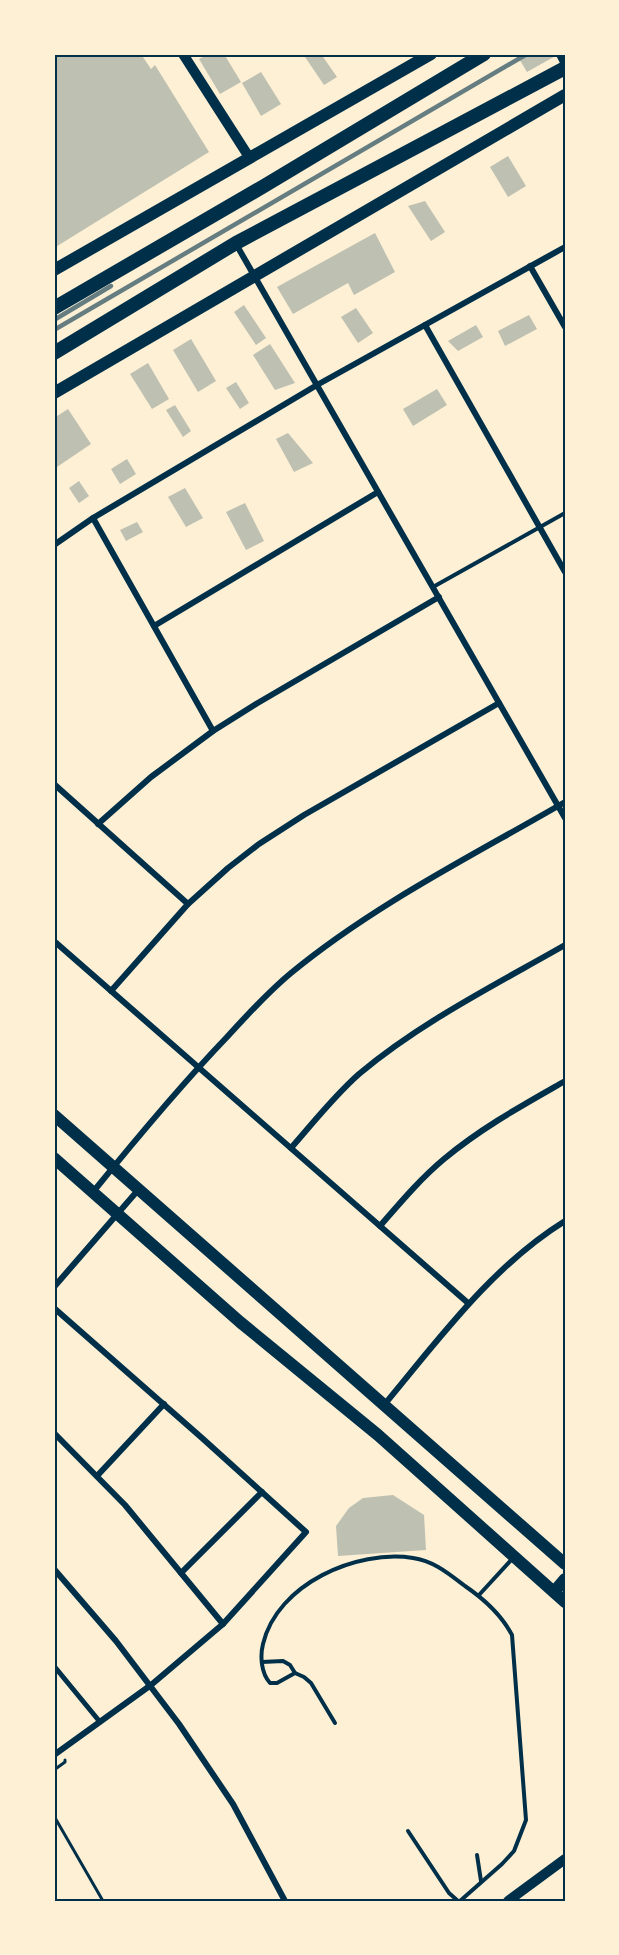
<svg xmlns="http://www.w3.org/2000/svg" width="619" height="1955" font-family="'Exo 2',sans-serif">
<rect width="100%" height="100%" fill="#fdf0d5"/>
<!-- building -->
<g fill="#bec0b2">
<polygon points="54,54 141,54 151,69 155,65 209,152 54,248"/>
<polygon points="209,54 224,54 241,82 220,94 199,59"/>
<polygon points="303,54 321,54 337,77 324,85"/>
<polygon points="523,54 559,54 527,72 518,57"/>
<polygon points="261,72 281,104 261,116 242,83"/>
<polygon points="508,156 526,186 508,197 490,167"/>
<polygon points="425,201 445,232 431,241 408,206"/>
<polygon points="375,233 395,272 354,295 348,283 293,314 277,287"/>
<polygon points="244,305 266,338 256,345 234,312"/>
<polygon points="356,308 373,333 358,343 341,317"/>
<polygon points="529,315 537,329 505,346 498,331"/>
<polygon points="476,325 483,337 458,351 448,341"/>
<polygon points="191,339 216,381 198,392 173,350"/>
<polygon points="270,344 295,383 275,390 253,355"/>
<polygon points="148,363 169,399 152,409 130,374"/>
<polygon points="236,382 249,403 240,409 226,388"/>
<polygon points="437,389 447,405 413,426 403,409"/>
<polygon points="175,405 191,431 183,437 166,410"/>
<polygon points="68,409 91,444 54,469 54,418"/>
<polygon points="288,433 313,463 294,472 276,439"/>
<polygon points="127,459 136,474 120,484 111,469"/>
<polygon points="79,481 89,496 79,503 69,488"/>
<polygon points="185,488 203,518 186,527 168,497"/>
<polygon points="245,503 264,541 246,550 226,512"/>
<polygon points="137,522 143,532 126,541 120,530"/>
<polygon points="393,1495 424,1515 426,1550 338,1556 336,1526 349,1508 363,1498"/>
</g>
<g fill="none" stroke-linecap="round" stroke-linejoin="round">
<!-- path -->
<g stroke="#003049" stroke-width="3">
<polyline points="54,1770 65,1762 65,1760"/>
<polyline points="54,1816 103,1901"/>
</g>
<!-- service -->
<g stroke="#003049" stroke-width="4">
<polyline points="433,587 565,513"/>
<polyline points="479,1595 513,1558"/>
<polyline points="262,1662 283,1661 290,1665 295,1673 304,1677 311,1683 335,1723"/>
<path d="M 295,1673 L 277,1683 L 270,1683 C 261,1673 260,1656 263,1644 C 277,1584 357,1549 413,1558 C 434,1561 449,1574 465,1586 C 484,1599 501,1614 512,1635 L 526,1820 L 514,1851 L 502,1864 L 460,1901"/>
<polyline points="408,1831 449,1893 458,1901"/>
<polyline points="477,1855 481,1881"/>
</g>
<!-- pedestrian -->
<polyline stroke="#003049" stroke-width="5" points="54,1666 100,1722"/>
<!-- minor -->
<g stroke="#003049" stroke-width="6">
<polyline points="236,244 565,818"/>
<polyline points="530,266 565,327"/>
<polyline points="425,325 565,572"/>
<polyline points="93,518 213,731"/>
<polyline points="54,545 93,518 317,385 565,247"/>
<polyline points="154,626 378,492"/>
<polyline points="54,784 188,904"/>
<polyline points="98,824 151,777 213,731 256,704 439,597"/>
<polyline points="54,941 468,1303"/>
<polyline points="111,991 188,904 228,868 259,844 304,815 499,703"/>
<path d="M 291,1148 C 313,1123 334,1096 359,1074 C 421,1022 495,985 565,945"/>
<path d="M 93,1192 C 136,1139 180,1086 227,1037 C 247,1015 268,992 291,973 C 375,904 472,856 565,802"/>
<path d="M 380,1226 C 400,1203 420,1179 444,1159 C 481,1128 523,1105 565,1081"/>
<polyline points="54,1287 139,1189"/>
<polyline points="54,1308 202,1438 306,1532 223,1624 151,1685 54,1755"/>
<path d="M 384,1405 C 439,1339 491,1267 565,1221"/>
<polyline points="54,1433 125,1505 223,1624"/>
<polyline points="97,1476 164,1404"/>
<polyline points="54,1569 116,1641 179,1724 233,1804 285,1901"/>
<polyline points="181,1573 262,1492"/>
</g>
<!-- tertiary -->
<g stroke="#003049" stroke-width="10">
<polyline points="183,54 249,157"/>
<polyline points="561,54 565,62"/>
<polyline points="508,1901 565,1859"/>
</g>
<!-- secondary -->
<g stroke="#003049" stroke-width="12">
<polyline points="54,270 431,54"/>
<polyline points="54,393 565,95"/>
<polyline points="54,1115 565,1564"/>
<polyline points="54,1158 240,1322 378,1435 565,1602"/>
<polyline points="554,1592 565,1579"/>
</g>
<!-- primary -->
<g stroke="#003049" stroke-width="14">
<polyline points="54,308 264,186 484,54"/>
<polyline points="54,353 236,243 565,68"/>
</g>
<!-- rail -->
<g stroke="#657d81" stroke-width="4.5">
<polyline points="54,320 111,286"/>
<polyline points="54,330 527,54"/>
</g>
</g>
<!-- border -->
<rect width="619" height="1955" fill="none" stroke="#fdf0d5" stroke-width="111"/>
<rect x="56" y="56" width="508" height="1844" fill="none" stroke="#003049" stroke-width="2"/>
</svg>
